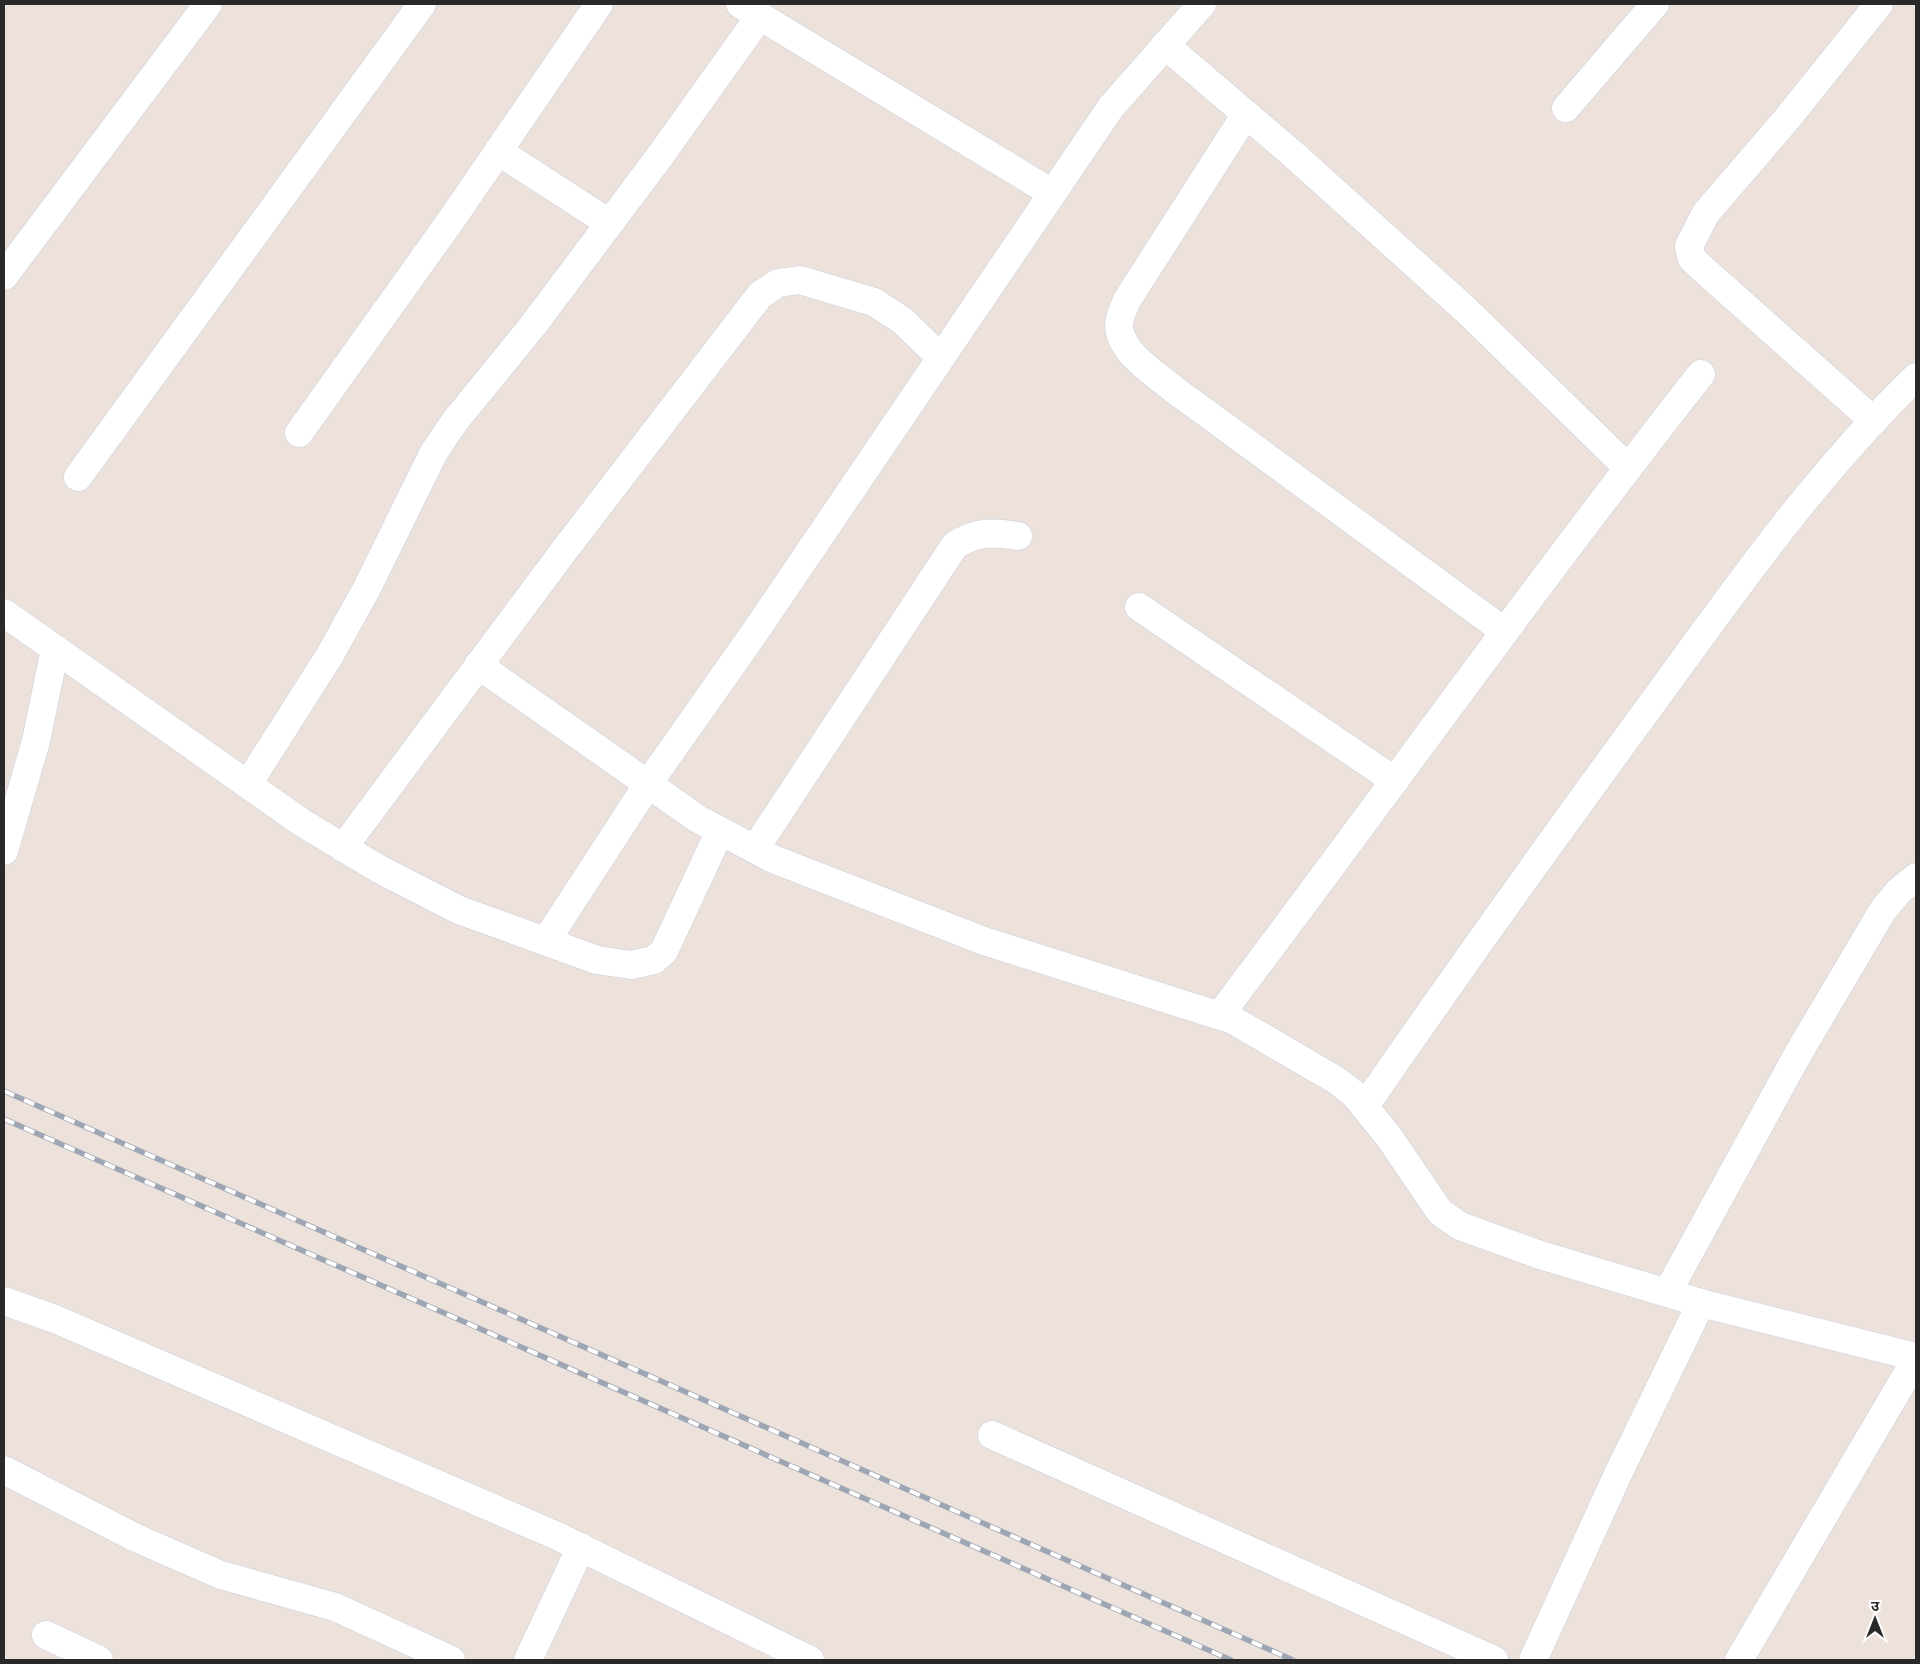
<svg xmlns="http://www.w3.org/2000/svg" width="1920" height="1664" font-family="'Fira Sans','Noto Sans Devanagari',sans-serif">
<rect width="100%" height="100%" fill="#ece1db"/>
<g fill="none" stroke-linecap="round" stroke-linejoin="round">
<defs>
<g id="minor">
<polyline points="740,4 1052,193"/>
<polyline points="1165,45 1295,156 1466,310 1628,468"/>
<polyline points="1566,108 1655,4"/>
<path d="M 1246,114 L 1127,300 C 1124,308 1119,317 1119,326 C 1120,352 1154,373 1172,388 L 1504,631"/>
<polyline points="498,151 609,223"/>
<polyline points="4,276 208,4"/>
<polyline points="1874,421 1703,269 1692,259 1689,246 1706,213 1786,120 1879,4"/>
<polyline points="299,433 454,216 599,4"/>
<polyline points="78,477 422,4"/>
<polyline points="1139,607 1395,781"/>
<polyline points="4,613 301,822 379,869 459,910 597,960 631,965 654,960 664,951 720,831"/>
<polyline points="478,665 698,819 773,859 984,941 1233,1020 1336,1080 1354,1094 1389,1137 1440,1212 1460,1226 1540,1255 1701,1303 1916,1357"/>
<polyline points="248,784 330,655 367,588 434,452 455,421 531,328 660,156 760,16"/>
<polyline points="343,848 560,556 760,295 778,283 800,280 874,302 903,321 940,357"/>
<path d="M 755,849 L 955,545 C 978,531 992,532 1018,536"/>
<polyline points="4,851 36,741 55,649"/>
<polyline points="546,941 648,784 757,629 1111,107 1202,4"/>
<path d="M 1220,1015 C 1381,802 1536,584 1701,374"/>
<path d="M 1365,1106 C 1461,967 1559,830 1659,694 C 1739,584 1818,472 1916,377"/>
<polyline points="1667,1293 1798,1054 1883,910 1899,891 1916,877"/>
<polyline points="4,1301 55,1319 555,1535 810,1660"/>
<polyline points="992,1435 1494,1660"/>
<polyline points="4,1470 134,1537 175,1555 221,1575 335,1607 451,1660"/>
<polyline points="46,1635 99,1660"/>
<polyline points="528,1660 581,1547"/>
<polyline points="1533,1660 1618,1474 1701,1303"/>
<polyline points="1739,1660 1916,1359"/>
</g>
</defs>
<!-- minor casing -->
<use href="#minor" stroke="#c9d1db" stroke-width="29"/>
<!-- minor -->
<use href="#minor" stroke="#fff" stroke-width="28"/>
<defs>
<g id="rail">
<polyline points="4,1091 1293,1660"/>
<polyline points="4,1119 1231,1660"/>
</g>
</defs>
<!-- rail casing -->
<use href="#rail" stroke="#9ea6b4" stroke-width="5.5"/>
<!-- rail -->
<use href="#rail" stroke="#fff" stroke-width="4" stroke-dasharray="11" stroke-linecap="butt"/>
</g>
<!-- border -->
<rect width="1920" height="1664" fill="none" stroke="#292929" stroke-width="10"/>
<!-- north arrow -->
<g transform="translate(1875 1619)" stroke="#ffffff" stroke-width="4" paint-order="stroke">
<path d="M0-4L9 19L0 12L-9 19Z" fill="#292929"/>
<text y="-8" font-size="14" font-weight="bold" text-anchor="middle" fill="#292929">उ</text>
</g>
</svg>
